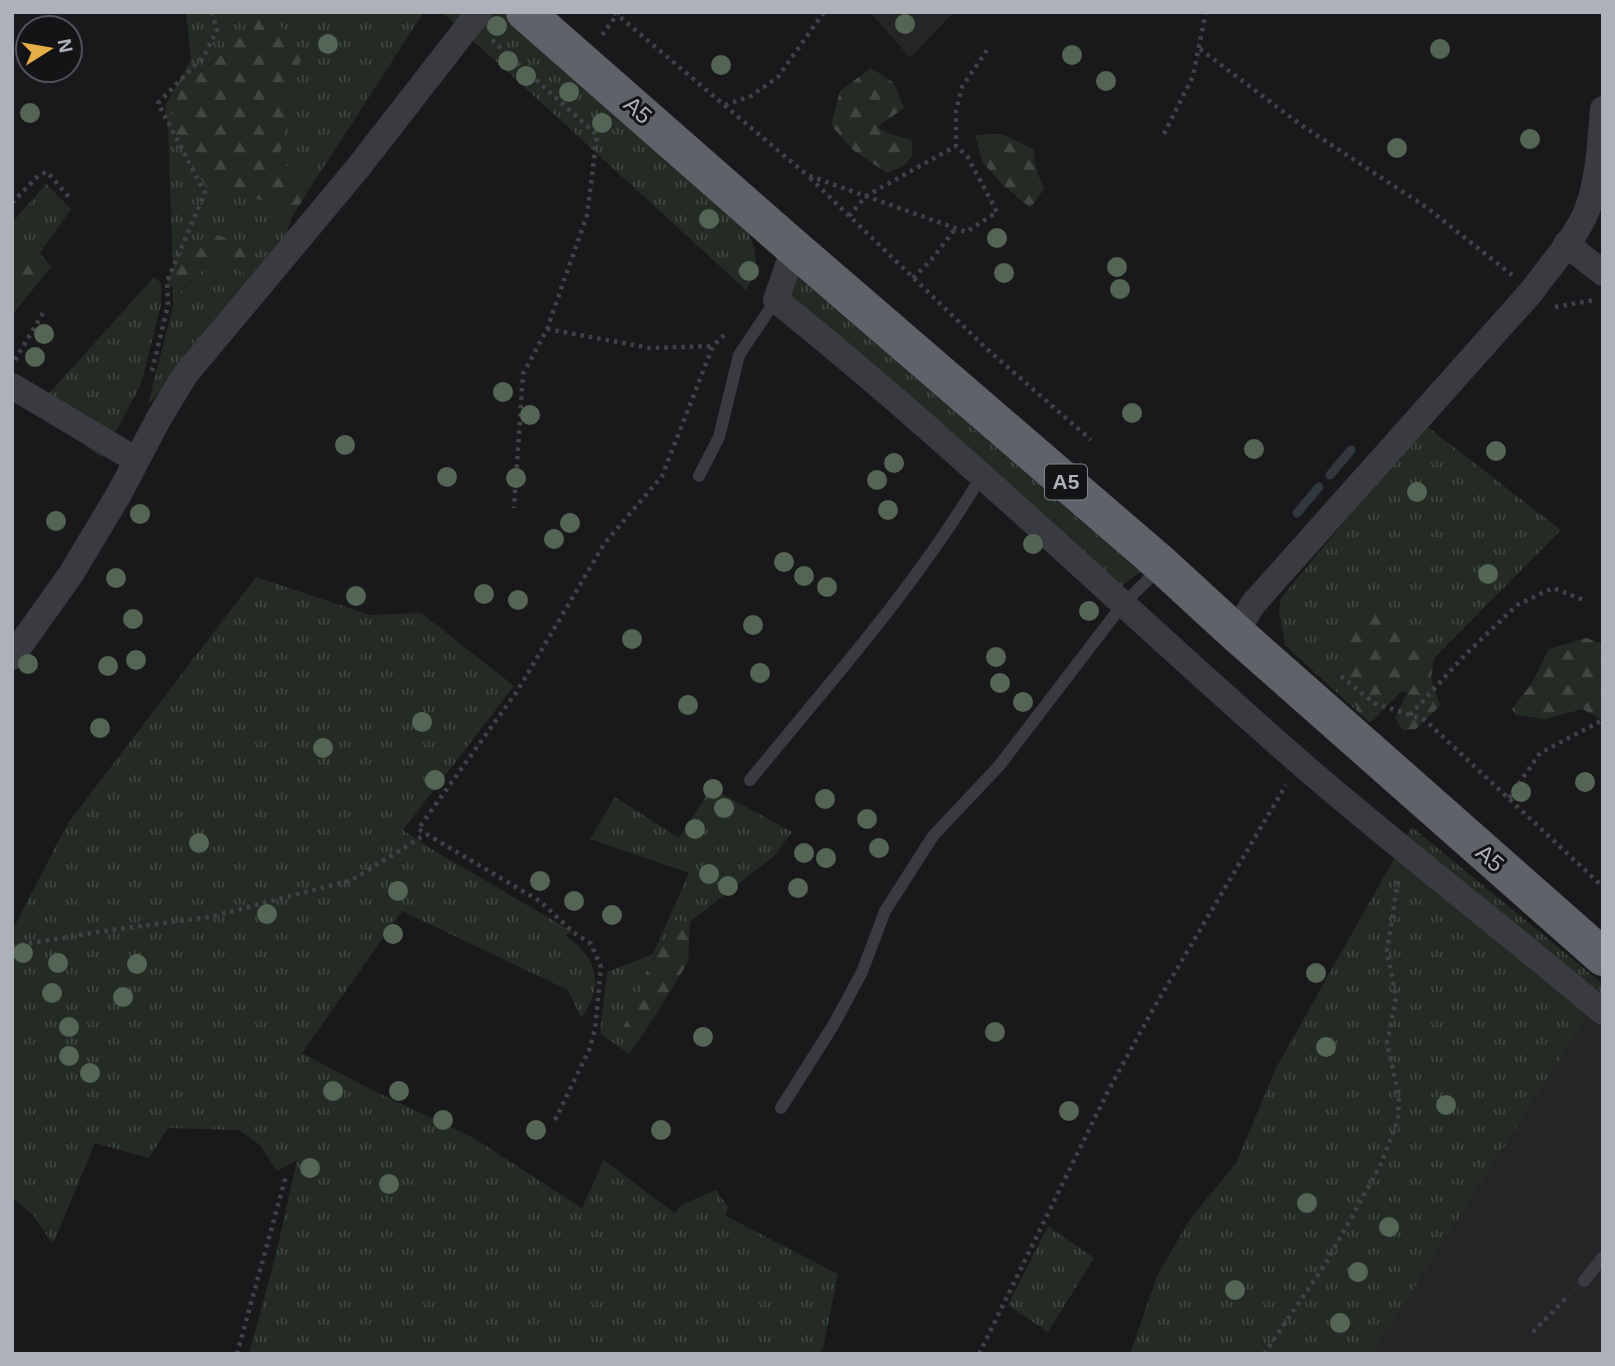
<svg xmlns="http://www.w3.org/2000/svg" width="1615" height="1366" font-family="Arial,sans-serif">
<defs>
<pattern id="grass-tufts" width="24" height="20" patternUnits="userSpaceOnUse" patternTransform="scale(1.75)"><rect width="24" height="20" fill="#232b24"/><path d="M3 7l-1-3M5 7V3M7 7l1-3M15 17l-1-3M17 17v-4M19 17l1-3" fill="none" stroke="#404742"/></pattern>
<pattern id="forest-firs" width="22" height="20" patternUnits="userSpaceOnUse" patternTransform="scale(1.75)"><rect width="22" height="20" fill="#232b24"/><path d="M5 1l3.5 6h-7zM16 11l3.5 6h-7z" fill="#404742"/></pattern>
</defs>
<rect width="100%" height="100%" fill="#19191b"/>
<!-- built -->
<g fill="#252528">
<polygon points="870,12 954,12 910,58"/>
<polygon points="1603,992 1603,1354 1372,1354 1379,1343"/>
</g>
<!-- grass -->
<g fill="url(#grass-tufts)">
<polygon points="186,12 424,12 312,185 301,179 279,160 288,106 301,59 263,14 219,57 181,89 208,189 262,200 292,217 275,270 211,346 148,404 173,307 173,288 178,293 211,263 233,267 248,275 253,262 177,256 173,266 168,126 165,106 191,60"/>
<path d="M 442,12 L 503,12 L 738,213 C 753,242 765,259 746,290 Z"/>
<polygon points="46,184 71,209 40,253 12,268 12,223"/>
<polygon points="785,266 1140,572 1119,588 775,287"/>
<polygon points="154,277 161,283 161,305 141,384 102,458 36,408"/>
<polygon points="1425,425 1561,530 1370,723 1285,645 1279,611 1281,598"/>
<path d="M 256,577 L 370,615 L 421,613 L 514,686 L 403,830 L 433,850 L 573,932 L 565,935 C 598,958 605,985 581,1018 L 568,990 L 402,911 L 302,1053 L 372,1090 L 472,1137 L 582,1208 L 604,1160 L 674,1213 L 683,1204 L 716,1190 L 728,1207 L 726,1216 L 838,1274 L 823,1348 L 819,1354 L 249,1354 L 276,1254 L 297,1160 L 277,1171 L 260,1145 L 239,1130 L 168,1128 L 149,1158 L 95,1143 L 53,1244 L 32,1214 L 12,1198 L 12,931 L 68,823 Z"/>
<polygon points="711,788 792,832 774,856 690,922 667,937 646,972 644,985 621,1033 630,1039 650,1024 629,1054 600,1033 607,972 653,954 689,873 590,839 615,797 679,838"/>
<polygon points="1412,827 1603,984 1603,992 1372,1354 1130,1354 1157,1276 1190,1219 1236,1163 1276,1068"/>
<polygon points="1048,1226 1094,1258 1048,1332 1008,1305"/>
</g>
<!-- forest -->
<g fill="url(#forest-firs)">
<polygon points="262,13 290,34 301,59 288,106 279,160 301,179 312,185 292,217 262,200 208,190 168,126 181,89 219,57"/>
<polygon points="871,68 894,83 904,108 877,127 892,135 912,140 912,157 902,167 887,173 853,150 831,125 840,91"/>
<polygon points="1002,134 1033,149 1037,172 1044,189 1030,208 1002,184 983,163 975,135"/>
<polygon points="215,234 248,247 253,262 249,275 233,267 211,263 177,293 167,281 177,256"/>
<polygon points="40,253 51,267 12,315 12,268"/>
<polygon points="1375,603 1437,644 1431,677 1440,706 1416,729 1403,730 1395,718 1407,692 1391,691 1374,720 1359,712 1344,678 1339,628"/>
<polygon points="1586,638 1603,644 1603,721 1583,709 1545,719 1516,715 1512,709 1532,683 1549,649"/>
<polygon points="675,920 690,922 688,962 650,1024 630,1039 620,1034 644,985 646,972 667,937"/>
</g>
<g fill="none" stroke-linecap="round" stroke-linejoin="round">
<!-- stream -->
<g stroke="#30383e" stroke-width="9">
<polyline points="1330,475 1351,450"/>
<polyline points="1297,513 1319,487"/>
</g>
<!-- path -->
<g stroke="#414247" stroke-width="4.5" stroke-dasharray="3.5 5" stroke-linecap="butt">
<polyline points="614,12 807,175 966,232 997,212 967,156 956,146 956,111 962,87 989,47"/>
<polyline points="602,35 619,12"/>
<polyline points="492,40 597,135 587,215 547,329 523,374 514,508"/>
<polyline points="1200,49 1301,125 1426,207 1512,275"/>
<polyline points="725,105 751,96 778,77 824,12"/>
<polyline points="1164,134 1193,76 1206,12"/>
<polyline points="810,178 987,349 1091,440"/>
<polyline points="12,203 39,175 47,172 69,197"/>
<polyline points="849,216 866,196 956,146"/>
<polyline points="913,278 932,259 955,229"/>
<polyline points="1555,307 1595,300"/>
<polyline points="547,329 650,348 713,346"/>
<polyline points="15,360 43,313"/>
<polyline points="152,371 168,305 167,281 205,193 158,103 204,56 217,30 212,12"/>
<polyline points="1341,676 1374,703 1425,720 1603,887"/>
<polyline points="1410,715 1465,655 1517,605 1553,588 1586,601"/>
<polyline points="1509,798 1540,753 1603,720"/>
<polyline points="12,946 111,930 210,917 352,880 426,834"/>
<polyline points="555,1120 590,1048 595,1029 601,967 591,944 573,932 541,902 418,829 518,690 604,544 662,476 713,346 725,334"/>
<polyline points="1533,1332 1569,1295"/>
<polyline points="237,1354 286,1176"/>
<polyline points="979,1354 1108,1091 1152,1011 1286,785"/>
<polyline points="1264,1354 1326,1263 1380,1166 1398,1120 1399,1096 1387,1043 1396,998 1387,951 1398,881"/>
</g>
<!-- service -->
<g stroke="#3a3b40" stroke-width="12">
<polyline points="699,476 719,437 739,355 776,300"/>
<path d="M 750,780 C 831,681 917,585 982,475"/>
<polyline points="781,1108 834,1024 862,972 885,911 933,836 999,766 1123,604 1160,568"/>
<polyline points="1584,1281 1603,1257"/>
</g>
<!-- minor -->
<g stroke="#3a3b40" stroke-width="26">
<polyline points="1566,244 1603,273"/>
<path d="M 794,248 L 776,300 C 957,445 1123,608 1298,761 C 1397,847 1502,927 1603,1012"/>
<polyline points="12,386 136,460"/>
<path d="M 1236,633 L 1253,604 L 1532,291 C 1549,267 1576,238 1587,210 C 1599,178 1600,142 1603,109"/>
<polyline points="12,657 71,574 119,494 159,418 185,375 357,169 479,12"/>
</g>
<!-- trunk -->
<polyline stroke="#5f6268" stroke-width="38" points="525,12 794,248 1162,565 1236,633 1603,957"/>
</g>
<!-- trees -->
<g fill="#546556">
<circle cx="905" cy="24" r="10"/>
<circle cx="497" cy="26" r="10"/>
<circle cx="328" cy="44" r="10"/>
<circle cx="1440" cy="49" r="10"/>
<circle cx="1072" cy="55" r="10"/>
<circle cx="508" cy="61" r="10"/>
<circle cx="721" cy="65" r="10"/>
<circle cx="526" cy="76" r="10"/>
<circle cx="1106" cy="81" r="10"/>
<circle cx="569" cy="92" r="10"/>
<circle cx="30" cy="113" r="10"/>
<circle cx="602" cy="123" r="10"/>
<circle cx="1530" cy="139" r="10"/>
<circle cx="1397" cy="148" r="10"/>
<circle cx="709" cy="219" r="10"/>
<circle cx="997" cy="238" r="10"/>
<circle cx="1117" cy="267" r="10"/>
<circle cx="749" cy="271" r="10"/>
<circle cx="1004" cy="273" r="10"/>
<circle cx="1120" cy="289" r="10"/>
<circle cx="44" cy="334" r="10"/>
<circle cx="35" cy="357" r="10"/>
<circle cx="503" cy="392" r="10"/>
<circle cx="1132" cy="413" r="10"/>
<circle cx="530" cy="415" r="10"/>
<circle cx="345" cy="445" r="10"/>
<circle cx="1254" cy="449" r="10"/>
<circle cx="1496" cy="451" r="10"/>
<circle cx="894" cy="463" r="10"/>
<circle cx="447" cy="477" r="10"/>
<circle cx="516" cy="478" r="10"/>
<circle cx="877" cy="480" r="10"/>
<circle cx="1417" cy="492" r="10"/>
<circle cx="888" cy="510" r="10"/>
<circle cx="140" cy="514" r="10"/>
<circle cx="56" cy="521" r="10"/>
<circle cx="570" cy="523" r="10"/>
<circle cx="554" cy="539" r="10"/>
<circle cx="1033" cy="544" r="10"/>
<circle cx="784" cy="562" r="10"/>
<circle cx="1488" cy="574" r="10"/>
<circle cx="804" cy="576" r="10"/>
<circle cx="116" cy="578" r="10"/>
<circle cx="827" cy="587" r="10"/>
<circle cx="484" cy="594" r="10"/>
<circle cx="356" cy="596" r="10"/>
<circle cx="518" cy="600" r="10"/>
<circle cx="1089" cy="611" r="10"/>
<circle cx="133" cy="619" r="10"/>
<circle cx="753" cy="625" r="10"/>
<circle cx="632" cy="639" r="10"/>
<circle cx="996" cy="657" r="10"/>
<circle cx="136" cy="660" r="10"/>
<circle cx="28" cy="664" r="10"/>
<circle cx="108" cy="666" r="10"/>
<circle cx="760" cy="673" r="10"/>
<circle cx="1000" cy="683" r="10"/>
<circle cx="1023" cy="702" r="10"/>
<circle cx="688" cy="705" r="10"/>
<circle cx="422" cy="722" r="10"/>
<circle cx="100" cy="728" r="10"/>
<circle cx="323" cy="748" r="10"/>
<circle cx="435" cy="780" r="10"/>
<circle cx="1585" cy="782" r="10"/>
<circle cx="713" cy="789" r="10"/>
<circle cx="1521" cy="792" r="10"/>
<circle cx="825" cy="799" r="10"/>
<circle cx="724" cy="808" r="10"/>
<circle cx="867" cy="819" r="10"/>
<circle cx="695" cy="829" r="10"/>
<circle cx="199" cy="843" r="10"/>
<circle cx="879" cy="848" r="10"/>
<circle cx="804" cy="853" r="10"/>
<circle cx="826" cy="858" r="10"/>
<circle cx="709" cy="874" r="10"/>
<circle cx="540" cy="881" r="10"/>
<circle cx="728" cy="886" r="10"/>
<circle cx="798" cy="888" r="10"/>
<circle cx="398" cy="891" r="10"/>
<circle cx="574" cy="901" r="10"/>
<circle cx="267" cy="914" r="10"/>
<circle cx="612" cy="915" r="10"/>
<circle cx="393" cy="934" r="10"/>
<circle cx="23" cy="953" r="10"/>
<circle cx="58" cy="963" r="10"/>
<circle cx="137" cy="964" r="10"/>
<circle cx="1316" cy="973" r="10"/>
<circle cx="52" cy="993" r="10"/>
<circle cx="123" cy="997" r="10"/>
<circle cx="69" cy="1027" r="10"/>
<circle cx="995" cy="1032" r="10"/>
<circle cx="703" cy="1037" r="10"/>
<circle cx="1326" cy="1047" r="10"/>
<circle cx="69" cy="1056" r="10"/>
<circle cx="90" cy="1073" r="10"/>
<circle cx="333" cy="1091" r="10"/>
<circle cx="399" cy="1091" r="10"/>
<circle cx="1446" cy="1105" r="10"/>
<circle cx="1069" cy="1111" r="10"/>
<circle cx="443" cy="1120" r="10"/>
<circle cx="536" cy="1130" r="10"/>
<circle cx="661" cy="1130" r="10"/>
<circle cx="310" cy="1168" r="10"/>
<circle cx="389" cy="1184" r="10"/>
<circle cx="1307" cy="1203" r="10"/>
<circle cx="1389" cy="1227" r="10"/>
<circle cx="1358" cy="1272" r="10"/>
<circle cx="1235" cy="1290" r="10"/>
<circle cx="1340" cy="1323" r="10"/>
</g>
<g text-anchor="middle" stroke-width="6" stroke-linejoin="round" paint-order="stroke">
<!-- shield labels -->
<rect fill="#141416" stroke="#7f8289" stroke-width="2" x="1045" y="464.5" width="42" height="35" rx="5"/>
<g font-size="21" font-weight="bold" fill="#adb1ba">
<text x="1066" y="489">A5</text>
</g>
<!-- street labels -->
<g font-size="23" fill="#adb1ba" stroke="#141416">
<text transform="translate(638 110) rotate(42)" y="8">A5</text>
<text transform="translate(1490 858) rotate(41)" y="8">A5</text>
</g>
</g>
<!-- border -->
<rect width="1615" height="1366" fill="none" stroke="#adb1ba" stroke-width="28"/>
<!-- north arrow -->
<g transform="translate(49 49) rotate(79)"><circle r="33" fill="#141416" stroke="#515358" stroke-width="2"/>
<path d="M0-5L12 26L0 18L-12 26Z" fill="#e5ae47"/>
<text y="-10" font-size="19" font-weight="bold" text-anchor="middle" fill="#adb1ba">N</text>
</g>
</svg>
